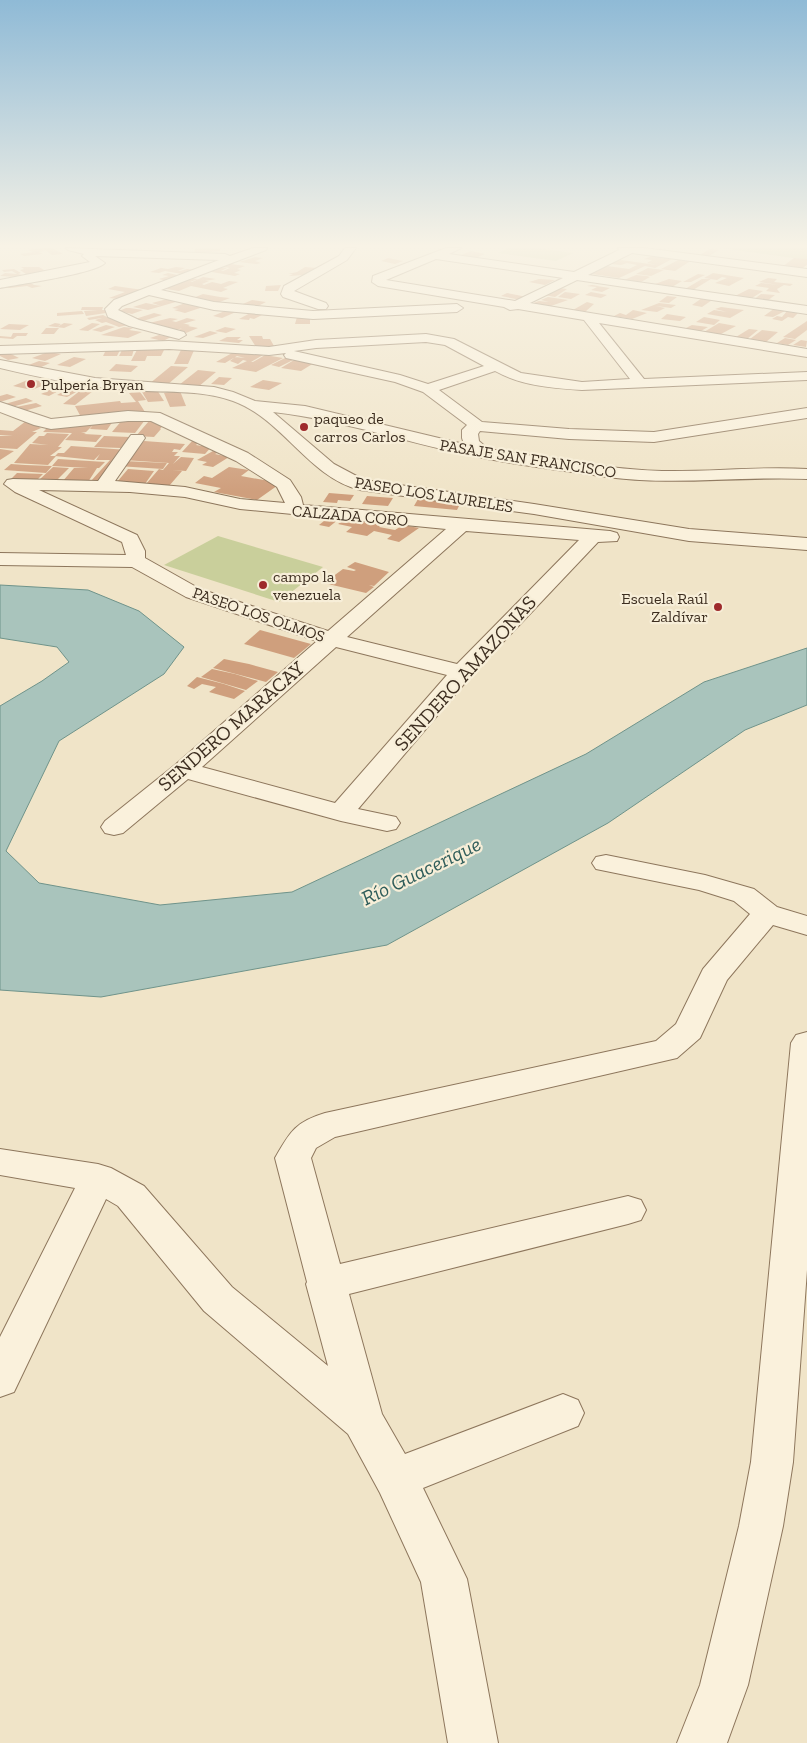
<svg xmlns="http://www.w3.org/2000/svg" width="807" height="1743" font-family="'Zilla Slab',serif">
<rect width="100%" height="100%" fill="#f0e4c8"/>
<!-- green -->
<g fill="#c9cf9b">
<polygon points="509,248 537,248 573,253 556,261 498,253"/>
<polygon points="721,248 807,248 807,260"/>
<polygon points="218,536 323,567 279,602 164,565"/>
</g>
<!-- water -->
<polygon fill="#a9c4bc" stroke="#6f938a" points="0,585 88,590 139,611 184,647 164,674 59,741 6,851 39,883 160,905 292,892 586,754 704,682 807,648 807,705 745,730 608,823 387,945 101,997 0,990 0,706 42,681 69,662 57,647 0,638"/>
<!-- building -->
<g fill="#cf9f7d">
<polygon points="43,248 52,248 63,254 52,255 44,249 43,250 46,251 39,252 43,254 24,256 20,254 33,252 28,250"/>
<polygon points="207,248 220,249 220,251 194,253 195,249"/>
<polygon points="710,249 719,250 707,257 698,256"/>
<polygon points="471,251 485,254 475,258 461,255"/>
<polygon points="655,255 674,258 655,268 645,266 619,278 592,274 607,266 629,269 637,265 627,263 621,265 611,264 612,262 621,260 657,265 647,263 652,260 644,259"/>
<polygon points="255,257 263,258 255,261 261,263 257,264 239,262"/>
<polygon points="684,257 695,258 675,271 661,269"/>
<polygon points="388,258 403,261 395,264 381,261"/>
<polygon points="794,258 807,259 807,265 801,269 782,267"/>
<polygon points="231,264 245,266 237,269 241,270 234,273 240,274 235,276 206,271 218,267 227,268 221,271 223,271 230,268 224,267"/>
<polygon points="21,267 39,267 49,273 29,276 20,270 24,269"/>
<polygon points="176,267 185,268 178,271 180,271 187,269 196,270 182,274 165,271 159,273 150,272 161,268 168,269"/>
<polygon points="305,267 317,268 303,275 289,276 293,274 288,274 297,272"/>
<polygon points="648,268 664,270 651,276 636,274"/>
<polygon points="14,269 21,273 18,274 23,275 17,277 0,276 5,273 17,274 12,271 4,272 2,270"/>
<polygon points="168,273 182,276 167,281 159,279 169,276 162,275"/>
<polygon points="713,273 744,278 729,286 715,283 727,278 722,277 717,280 704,278"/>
<polygon points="698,274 705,275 691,282 683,282"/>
<polygon points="636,275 647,276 650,277 641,282 624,280"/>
<polygon points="203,277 216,279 205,281 209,281 202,284 204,285 212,282 221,284 229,281 238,282 223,288 228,289 221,292 191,286 179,291 166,289 189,278 198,279 190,282 192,282"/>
<polygon points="768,278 777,279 774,282 793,284 790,286 784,285 777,289 780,293 766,291 769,288 755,286 761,283 779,285 759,282"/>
<polygon points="539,279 555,280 545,285 529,282"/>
<polygon points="669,279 682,281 672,287 655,284"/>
<polygon points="702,279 711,279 693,290 685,289"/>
<polygon points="26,280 34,285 42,286 32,288 27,286 10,288 0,287 6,284 14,286 10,284 14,283 21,285 16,282"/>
<polygon points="281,285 278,291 265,291 266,286"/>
<polygon points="592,285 599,286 597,286 610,288 602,292 591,290 597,287 587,286"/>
<polygon points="115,286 143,290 119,299 109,298 125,292 108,289"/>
<polygon points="559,288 567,289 555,297 544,295"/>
<polygon points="749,289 763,291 752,298 735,296"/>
<polygon points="565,292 580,294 571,299 558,297"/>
<polygon points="591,292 607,295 601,298 585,295"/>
<polygon points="507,293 527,297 521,300 501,296"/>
<polygon points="203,294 220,297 230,298 217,303 193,298"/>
<polygon points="761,294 775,295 767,301 753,300"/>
<polygon points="667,296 677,297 669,303 659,302"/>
<polygon points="705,296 715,298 702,307 692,305"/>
<polygon points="548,297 568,300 548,307 530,304 539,301 549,302 541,300"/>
<polygon points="167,299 179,301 148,310 133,307 146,303 161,306 152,303"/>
<polygon points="252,300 266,302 256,307 236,307"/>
<polygon points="587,302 594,304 585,312 573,310"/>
<polygon points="185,303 203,307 185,313 174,310 179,309 172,308"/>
<polygon points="659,303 676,305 671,308 656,306 665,308 657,312 641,310"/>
<polygon points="82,307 103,307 102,310 105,310 106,313 86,316 84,311 98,310 81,310"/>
<polygon points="721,307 744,310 730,318 707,314 714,310 727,312 715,309"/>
<polygon points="126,308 130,308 143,310 132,314 119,311"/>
<polygon points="775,308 787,310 773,317 764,316"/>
<polygon points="227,310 236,312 222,318 213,316"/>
<polygon points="633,310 647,313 632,319 614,316 620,313 626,315"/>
<polygon points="82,311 84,314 57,316 57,313"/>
<polygon points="787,311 798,313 793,318 788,317 782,321 772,319 777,316 782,317"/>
<polygon points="252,312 264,314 254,319 250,318 249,320 239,319"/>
<polygon points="154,313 162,315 140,322 132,320"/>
<polygon points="667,314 686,317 680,321 661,319"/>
<polygon points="103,315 107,317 128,325 119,327 106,322 102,323 95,320 102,318 89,320 87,318"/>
<polygon points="297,317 310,318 310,324 295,324"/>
<polygon points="704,317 720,320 714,325 696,322"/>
<polygon points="170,318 178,319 172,321 176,322 187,318 196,320 165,329 145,324"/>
<polygon points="807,321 807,330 795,339 783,337"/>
<polygon points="55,323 61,324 57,327 64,323 73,324 64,328 48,326"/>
<polygon points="92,323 100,324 88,331 79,330"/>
<polygon points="182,323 190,325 188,326 198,328 186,333 177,331 182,328 177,330 168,328"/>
<polygon points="719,323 736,326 721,334 704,332"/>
<polygon points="9,324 29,325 20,330 0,329"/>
<polygon points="106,325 115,327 101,332 92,330"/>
<polygon points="692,325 708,327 701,331 684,329"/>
<polygon points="124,327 133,328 129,330 142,332 128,338 101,335"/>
<polygon points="225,327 236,329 226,333 215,331"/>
<polygon points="46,328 59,328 54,334 41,334"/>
<polygon points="749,329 758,330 747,339 736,337"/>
<polygon points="762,330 778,332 766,342 750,339"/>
<polygon points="210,331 218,333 203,338 194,337"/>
<polygon points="13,333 28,333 26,336 17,336 13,339 0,338 0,336 11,337"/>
<polygon points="159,335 171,337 163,341 150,338"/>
<polygon points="249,336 262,336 263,339 270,339 274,346 256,347"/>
<polygon points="227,337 241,337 237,340 243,340 239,343 219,341"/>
<polygon points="785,338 796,340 788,345 777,343"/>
<polygon points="801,340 807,341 806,347 793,345"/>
<polygon points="107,348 121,348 117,356 103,356"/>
<polygon points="138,348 165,348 161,356 147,356 145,361 131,361"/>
<polygon points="182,348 195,348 188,364 174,364"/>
<polygon points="134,349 132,356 119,356 122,350"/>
<polygon points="3,350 19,358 8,360 0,356 0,351"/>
<polygon points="48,352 61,354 45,361 32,358"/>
<polygon points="232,353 263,355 251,362 253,362 265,355 283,358 256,372 232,368 247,361 243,360 238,364 230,361 235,357 245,358 237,356 225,363 216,362"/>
<polygon points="74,357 86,359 70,367 57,365"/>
<polygon points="285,358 293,360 279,367 271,365"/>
<polygon points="294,360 314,363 301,371 281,368"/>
<polygon points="39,361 50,363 37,369 26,366"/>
<polygon points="116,364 138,366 131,372 109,371"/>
<polygon points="171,366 188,367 167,385 149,384"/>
<polygon points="198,370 216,372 198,387 179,385"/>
<polygon points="219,377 232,378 224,385 211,384"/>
<polygon points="30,379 49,383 32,390 13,386"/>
<polygon points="263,380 282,383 269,390 250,387"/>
<polygon points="58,386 66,387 49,396 41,394"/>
<polygon points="70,388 80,390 67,397 57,395"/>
<polygon points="81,390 93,391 75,405 63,404"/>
<polygon points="157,390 164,401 148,402 142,392"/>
<polygon points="180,391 186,406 170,407 164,393"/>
<polygon points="140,392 146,400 138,401 145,412 82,419 75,406 120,401 121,403 136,402 129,393"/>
<polygon points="7,394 16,397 0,402 0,396"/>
<polygon points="26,398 33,401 12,407 5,404"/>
<polygon points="36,403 42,406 24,411 16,407"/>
<polygon points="123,419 145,420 135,433 112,432"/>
<polygon points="26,421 41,428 32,432 37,432 17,449 0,448 0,436 13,436 0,435 0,430 13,431"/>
<polygon points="113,421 107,430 90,429 93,425 86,432 81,432 86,433 84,434 102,435 96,442 65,440 72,433 43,432 46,429"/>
<polygon points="149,421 166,422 160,429 153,428 161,429 154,437 136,436"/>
<polygon points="47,433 69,434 58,447 62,447 50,456 56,456 48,465 14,463 30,444 48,445 32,443 39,436 44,436"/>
<polygon points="104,436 130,437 121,448 94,447"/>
<polygon points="193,440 200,441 196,445 202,446 204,443 212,446 205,454 182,452"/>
<polygon points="144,441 185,444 180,450 174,449 172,452 178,452 174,456 180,456 173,464 181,457 194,458 186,471 172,470 182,471 169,486 146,484 159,469 163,470 169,463 124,460 133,453"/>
<polygon points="71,446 128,450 103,482 91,481 110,460 96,460 100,454 94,460 55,456 58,453 64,453"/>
<polygon points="0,449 14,451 0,460"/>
<polygon points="213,451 219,452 215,454 229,457 213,467 202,465 207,462 197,460"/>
<polygon points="58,459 105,462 99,468 97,468 88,482 62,482 74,468 88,468 52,466"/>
<polygon points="123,461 167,463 163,469 118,466"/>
<polygon points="11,464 25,465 52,466 46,473 4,470"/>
<polygon points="53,467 69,468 55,482 38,481"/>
<polygon points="229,467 249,470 241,476 281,483 257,500 214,492 221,488 195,483 204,476 212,478"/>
<polygon points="128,469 154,471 145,484 117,482"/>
<polygon points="17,473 43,474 36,481 10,480"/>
<polygon points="329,493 354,495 350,501 338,500 337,503 323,502"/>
<polygon points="367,496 393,498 388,506 362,504"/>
<polygon points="418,499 461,502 457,510 414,506"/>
<polygon points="329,517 339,519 329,527 319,525"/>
<polygon points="347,518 381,525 379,527 395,530 403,525 419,528 399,542 387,539 392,535 374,531 367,536 346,532 352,527 338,524"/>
<polygon points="355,562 389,572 374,586 369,585 374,587 366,593 324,583 343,569 354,571 356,570 347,567"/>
<polygon points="260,630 311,644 294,658 244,644"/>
<polygon points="224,659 249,664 278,672 266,682 213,668"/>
<polygon points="212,669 235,674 258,681 246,690 201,677"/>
<polygon points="197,677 224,684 245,691 234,699 209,692 216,687 202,684 194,689 187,686"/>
</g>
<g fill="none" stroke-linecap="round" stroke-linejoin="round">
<defs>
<g id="minor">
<path d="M 66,248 L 225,254 L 230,256 L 253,248 L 267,248 L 266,250 L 161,290 L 214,302 L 313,311 L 457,304 L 463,308 L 457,312 L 313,319 L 214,310 L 149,295 L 122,306 L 118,310 L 139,320 L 184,332 L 186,335 L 179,339 L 129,326 L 108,317 L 105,309 L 114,300 L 219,260 L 95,256 L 105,263 C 94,274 19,284 0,288 L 0,280 L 90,262 L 82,256 L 84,254 L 68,250 Z"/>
<polygon points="345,248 356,248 347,260 294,291 326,303 328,306 326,309 318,309 283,297 281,294 284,286 339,256"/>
<path d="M 446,248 L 461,248 L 449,254 L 574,272 L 619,250 L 618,248 L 644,248 L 807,269 L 807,277 L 632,253 L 588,275 L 807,306 L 807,314 L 577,280 L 530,303 L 807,349 L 807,357 L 599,323 L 644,379 L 807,372 L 807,380 L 582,390 C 552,388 522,386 495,371 L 439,390 L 482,422 L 569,429 L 654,432 L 807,408 L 807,418 L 654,442 L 569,439 L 480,431 L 478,434 L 479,441 L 488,449 C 546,457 604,469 662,471 C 710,472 759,466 807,469 L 807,479 C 740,476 673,486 607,477 C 566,471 524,466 483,458 C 413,445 344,420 273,412 L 334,464 L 364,480 L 534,504 L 689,529 L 807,538 L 807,550 L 689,541 L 534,514 L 360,490 C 308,477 283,419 233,401 C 200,389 162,393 128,390 C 84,387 42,378 0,368 L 0,360 L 95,378 L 214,387 L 233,392 L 255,401 L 305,406 L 464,444 L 462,438 L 462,430 L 467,425 L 423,392 L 395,382 L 286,358 L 284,355 L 286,353 L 269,355 L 169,349 L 0,354 L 0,346 L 169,341 L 269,347 L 316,340 L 426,334 L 454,339 L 521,373 L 582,382 L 630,379 L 584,320 L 518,309 L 510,310 L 504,307 L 378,286 L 372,282 L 373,276 ZM 436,259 L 563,278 L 515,301 L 386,280 ZM 426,342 L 445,345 L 484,366 L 428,384 L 400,375 L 294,351 L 316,348 Z"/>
<path d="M 0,402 L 51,419 L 128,411 L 160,413 L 248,453 L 290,480 L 301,497 L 303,505 L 610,531 L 617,533 L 619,537 L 617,541 L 598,542 L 470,677 L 358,809 L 396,817 L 400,823 L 396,829 L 387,831 L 341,821 L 188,779 L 123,833 L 114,835 L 105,833 L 101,827 L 105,821 L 175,765 L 317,641 L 186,597 L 132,567 L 0,565 L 0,553 L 126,555 L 122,542 L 15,492 L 4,484 L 7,480 L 13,479 L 98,481 L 131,435 L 143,435 L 145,438 L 115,481 L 185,487 L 240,499 L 285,503 L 277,487 L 236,461 L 151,421 L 128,421 L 51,429 L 34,425 L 0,412 ZM 39,490 L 130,492 L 185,497 L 240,509 L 446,529 L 328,631 L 200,589 L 145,558 L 145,551 L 137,535 ZM 466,531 L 579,540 L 457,664 L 347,637 ZM 336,647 L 447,675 L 335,803 L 202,767 Z"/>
<path d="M 606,855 L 705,875 L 754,889 L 777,907 L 807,916 L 807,935 L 773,925 L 727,980 L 700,1038 L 677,1058 L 335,1137 L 316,1148 L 311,1158 L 340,1264 L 628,1196 L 641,1200 L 646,1210 L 641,1220 L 628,1224 L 349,1294 L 382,1414 L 405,1454 L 563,1394 L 578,1400 L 584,1413 L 578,1426 L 423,1488 L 467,1579 L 498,1743 L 448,1743 L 421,1582 L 380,1493 L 348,1434 L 204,1311 L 118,1206 L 106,1199 L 14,1392 L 0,1397 L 0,1337 L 75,1188 L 0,1175 L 0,1149 L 98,1164 L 111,1168 L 144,1186 L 232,1287 L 328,1366 L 306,1284 L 307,1282 L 275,1158 C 290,1132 295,1122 325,1113 L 656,1041 L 676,1024 L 703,969 L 750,914 L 734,901 L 699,890 L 596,869 L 592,863 L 596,857 Z"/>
<polygon points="807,1032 807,1270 793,1462 783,1526 748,1685 727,1743 677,1743 700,1685 739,1526 751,1462 791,1043 796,1035"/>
</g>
</defs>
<!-- minor casing -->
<use href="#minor" stroke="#8d765c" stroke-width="2"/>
<!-- minor -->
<use href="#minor" fill="#faf1dc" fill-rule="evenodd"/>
</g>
<!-- sky -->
<linearGradient id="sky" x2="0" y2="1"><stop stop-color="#8fbad6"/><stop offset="0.5" stop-color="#f8f3e6"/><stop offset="1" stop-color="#f8f3e6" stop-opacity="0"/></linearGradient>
<rect width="807" height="492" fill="url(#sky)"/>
<!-- markers -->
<g fill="#9e2a2b" stroke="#f7eed8" stroke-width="2">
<circle cx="31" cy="384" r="5"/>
<circle cx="304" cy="427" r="5"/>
<circle cx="263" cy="585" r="5"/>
<circle cx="718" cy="607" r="5"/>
</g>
<g text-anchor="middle" stroke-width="4.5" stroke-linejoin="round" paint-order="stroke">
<!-- far-poi labels -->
<g font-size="16" fill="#3d2e20" stroke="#f7eed8" text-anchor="start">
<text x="41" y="390">Pulpería Bryan</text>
<text x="314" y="424">paqueo de<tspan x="314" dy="18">carros Carlos</tspan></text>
<text x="273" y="582">campo la<tspan x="273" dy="18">venezuela</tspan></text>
<text x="708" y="604" text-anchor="end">Escuela Raúl<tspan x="708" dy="18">Zaldívar</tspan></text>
</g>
<!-- far-street labels -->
<g font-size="16" fill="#3d2e20" stroke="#f7eed8">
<text transform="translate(528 458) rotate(9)" y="6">PASAJE SAN FRANCISCO</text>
<text transform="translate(434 494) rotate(9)" y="6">PASEO LOS LAURELES</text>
<text transform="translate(350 515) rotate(5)" y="6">CALZADA CORO</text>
<text transform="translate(259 614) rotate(19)" y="6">PASEO LOS OLMOS</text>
</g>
<!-- street labels -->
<g font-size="20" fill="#3d2e20" stroke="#f7eed8">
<text transform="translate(465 673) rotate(-48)" y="7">SENDERO AMAZONAS</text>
<text transform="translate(231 726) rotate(-41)" y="7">SENDERO MARACAY</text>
</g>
<!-- water labels -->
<g font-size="21" font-style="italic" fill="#2f5d5a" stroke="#f7eed8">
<text transform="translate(421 871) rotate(-26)" y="7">Río Guacerique</text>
</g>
</g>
</svg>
